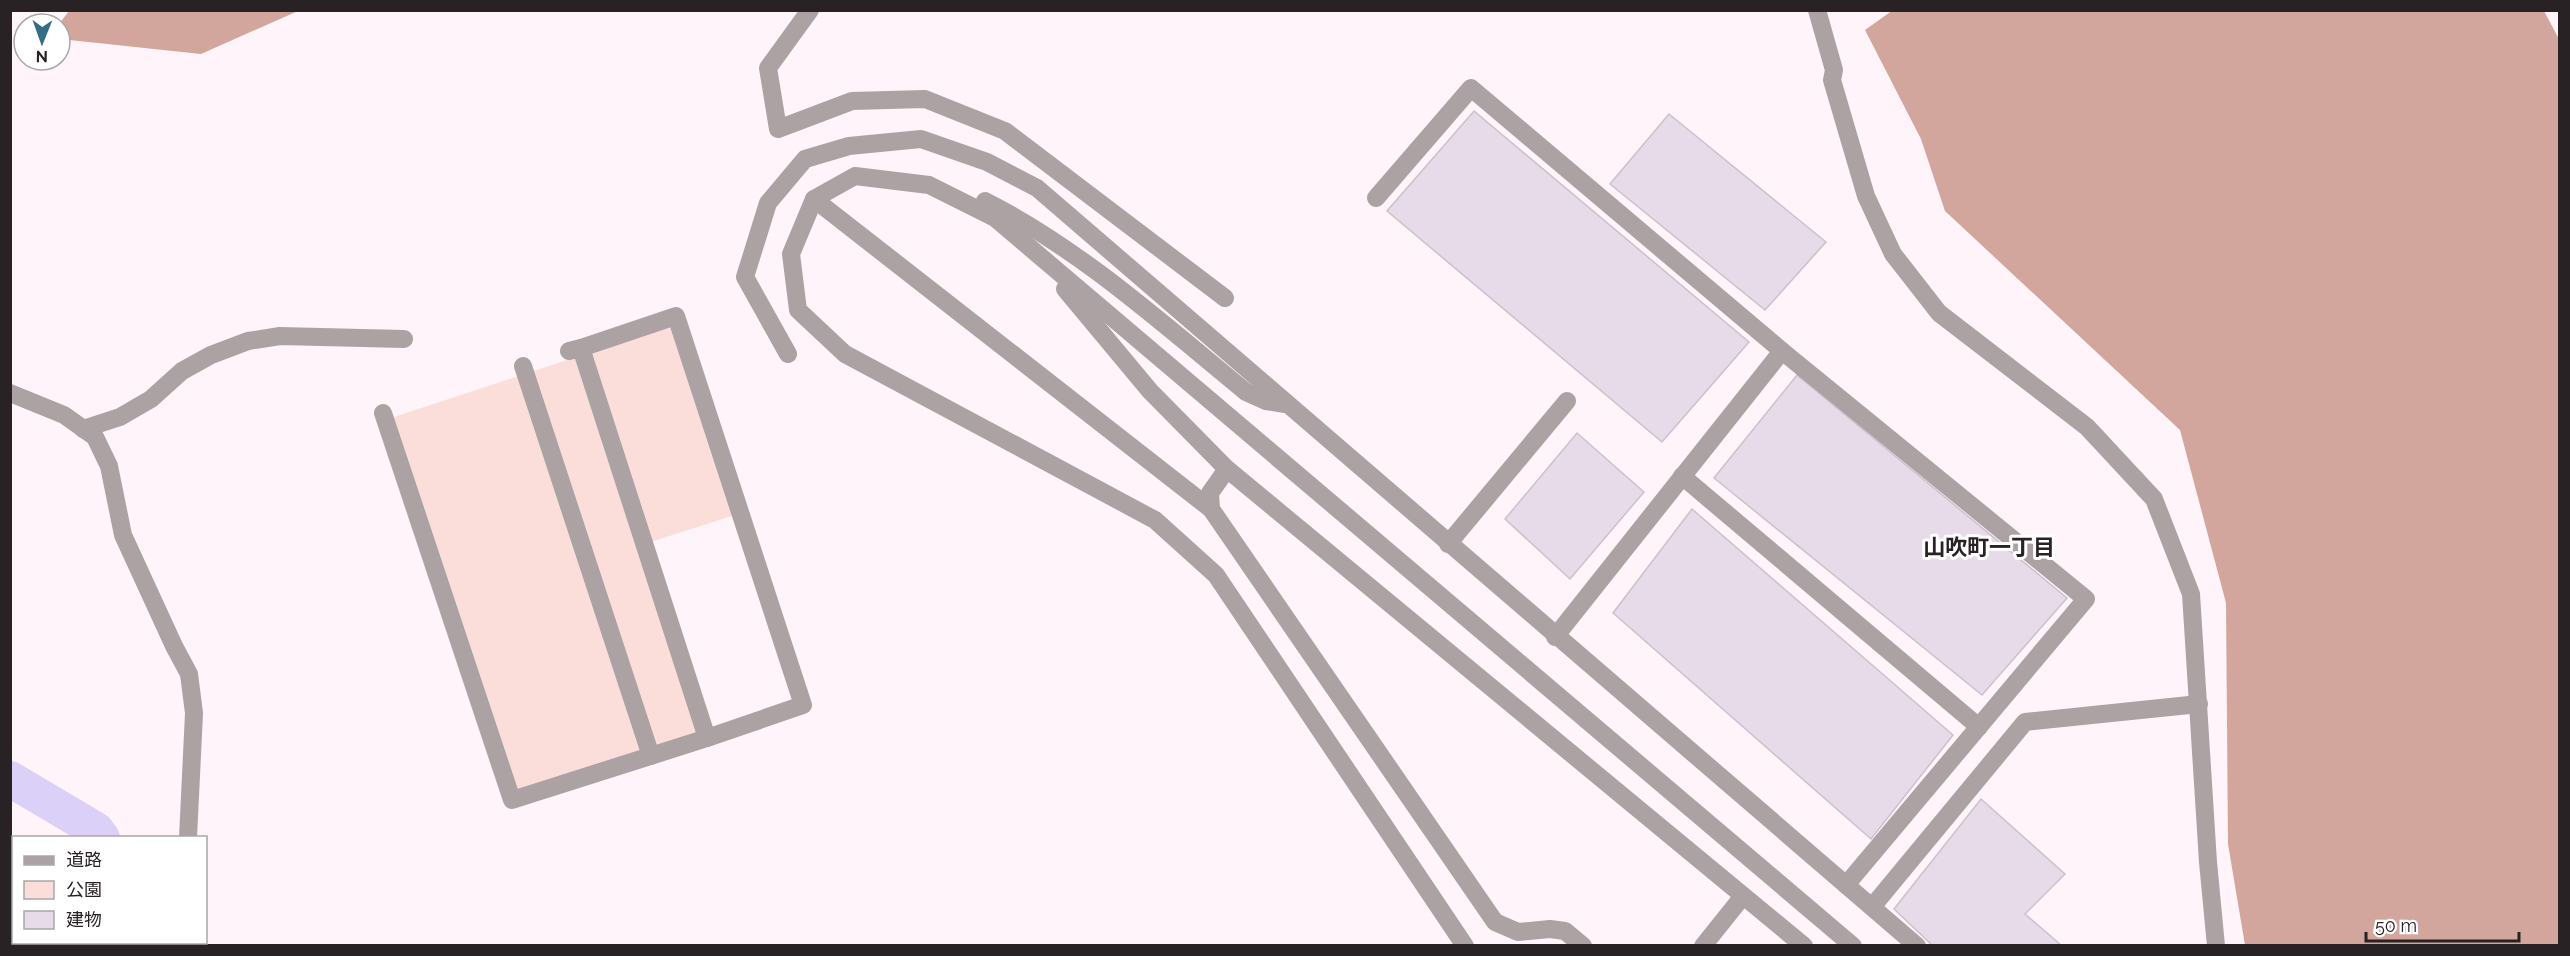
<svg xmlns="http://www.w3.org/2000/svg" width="2570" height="956" font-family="Raleway,'Noto Sans JP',sans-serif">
<rect width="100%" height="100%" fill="#fff4fa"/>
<!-- green -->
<polygon fill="#fbded9" points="673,325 735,515 638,546 699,734 517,790 391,418"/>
<!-- forest -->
<g fill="#d2a69d">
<polygon points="1893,10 2544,11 2560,41 2559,945 2245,945 2228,844 2226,603 2180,430 1945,211 1921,139 1865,30"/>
<polygon points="69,11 69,10 298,11 201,54 60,39 59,24"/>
</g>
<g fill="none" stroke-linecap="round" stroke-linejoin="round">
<!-- river -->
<g stroke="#dbd0f7" stroke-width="36">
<polyline points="10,779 96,830 102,838"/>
<polyline points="48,946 49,942"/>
</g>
</g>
<!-- building -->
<g fill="#e7dae9" stroke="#ccc0ce" stroke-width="1.5">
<polygon points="1474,111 1749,342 1662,442 1387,211"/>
<polygon points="1669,114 1826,242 1765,310 1610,184"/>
<polygon points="1797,375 2067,598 1982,695 1714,478"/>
<polygon points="1577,433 1644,492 1570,579 1505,519"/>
<polygon points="1692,509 1953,735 1871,839 1613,613"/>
<polygon points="1981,799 2065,874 2025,914 2062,946 1933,946 1894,909"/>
</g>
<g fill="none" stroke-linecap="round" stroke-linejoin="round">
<!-- minor -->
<g stroke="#aca2a4" stroke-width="18">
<polyline points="810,10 768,68 778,129 852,101 925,99 1005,131 1225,298"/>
<polyline points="1817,10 1834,70 1832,80 1866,196 1893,254 1939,313 2087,427 2154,499 2191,594 2208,862 2216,946"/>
<polyline points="1376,198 1471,88 1782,351 2086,599 1846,885"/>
<polyline points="814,199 1211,509"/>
<path d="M 985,201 C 1080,249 1163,324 1246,392 L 1266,401 L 1285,404"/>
<polyline points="1065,289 1150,391 1227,469 1804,946"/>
<polyline points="581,348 676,316 803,705 707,738"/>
<polyline points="788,354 745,277 768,203 805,159 849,146 921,139 987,162 1037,188 1917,946"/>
<polyline points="523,366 651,756"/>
<polyline points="10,393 64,415 95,437 109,466 123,535 174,646 189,674 194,713 188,838"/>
<polyline points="383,413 512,800 707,738 581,348 569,351"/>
<polyline points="83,429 120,417 151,399 182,371 211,355 248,341 280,336 404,339"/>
<polyline points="1227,469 1210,493 1211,509 1495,922 1518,932 1550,929 1565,931 1583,946"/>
<polyline points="1682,476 1979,727"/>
<polyline points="1448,544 1567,401"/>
<polyline points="1555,637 1782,351"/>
<polyline points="1872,907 2025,722 2199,704"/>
<polyline points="174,946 174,942"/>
<polyline points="1465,946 1216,575 1155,520 845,354 798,310 791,254 814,199 855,176 929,185 995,218 1853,946"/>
<polyline points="1703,946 1743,896"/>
</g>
</g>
<g text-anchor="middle" stroke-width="6" stroke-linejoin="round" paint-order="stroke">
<!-- neighbourhood labels -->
<g font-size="22" font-weight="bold" fill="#292225" stroke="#fff">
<text x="1989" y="555">山吹町一丁目</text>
</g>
</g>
<!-- border -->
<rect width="2570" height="956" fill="none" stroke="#292225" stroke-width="24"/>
<!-- legend -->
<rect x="12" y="836" width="195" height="108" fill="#ffffff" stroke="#a9a7a8" stroke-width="1.5"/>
<rect x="24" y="856" width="30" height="9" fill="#aca2a4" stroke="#a9a7a8" stroke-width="1.5"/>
<text x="66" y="866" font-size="18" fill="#292225">道路</text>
<rect x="24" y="881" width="30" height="18" fill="#fbded9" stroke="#a9a7a8" stroke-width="1.5"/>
<text x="66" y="896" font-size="18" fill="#292225">公園</text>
<rect x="24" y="911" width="30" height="18" fill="#e7dae9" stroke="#a9a7a8" stroke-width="1.5"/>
<text x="66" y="926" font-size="18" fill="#292225">建物</text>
<!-- north arrow -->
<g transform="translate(42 42) rotate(181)"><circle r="28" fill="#ffffff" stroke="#a9a7a8" stroke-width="1.5"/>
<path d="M0-4.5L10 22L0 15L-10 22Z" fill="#336d86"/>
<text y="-9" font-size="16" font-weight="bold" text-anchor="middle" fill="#292225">N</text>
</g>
<!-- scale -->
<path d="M2366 932v9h153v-9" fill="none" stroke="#292225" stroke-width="3"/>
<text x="2375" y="932" font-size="18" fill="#292225" stroke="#ffffff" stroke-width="4.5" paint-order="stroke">50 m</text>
</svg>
